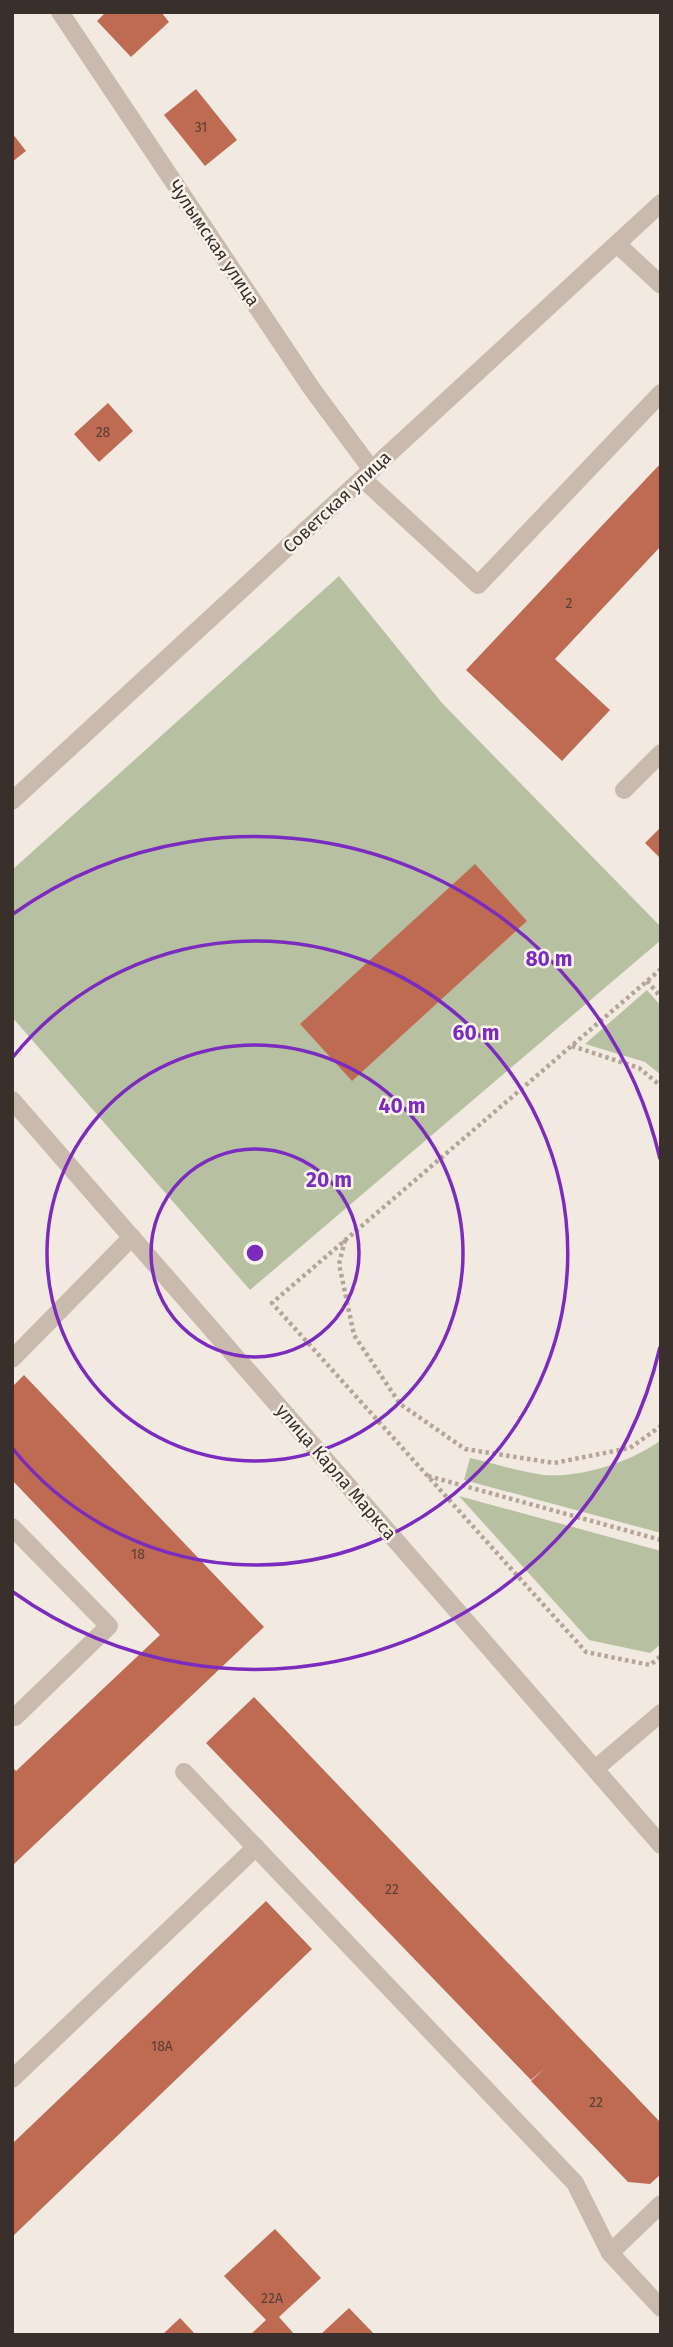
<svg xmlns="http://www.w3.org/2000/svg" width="673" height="2347" font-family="'Fira Sans',sans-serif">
<rect width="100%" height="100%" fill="#f2eae1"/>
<!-- green -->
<g fill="#b7c1a1">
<polygon points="339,576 442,703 661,927 661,940 250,1290 12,1017 12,870"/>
<polygon points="647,990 661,1006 661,1075 645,1062 585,1044"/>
<path d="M 661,1440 L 661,1533 L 464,1480 L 470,1458 C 494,1463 519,1472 544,1475 C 580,1478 632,1462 661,1440 Z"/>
<polygon points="459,1496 661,1551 661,1644 650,1653 589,1640"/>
</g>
<!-- building -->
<g fill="#bf6b52">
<polygon points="106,12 161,12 169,22 131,57 97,21"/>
<polygon points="196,89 237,140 205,166 164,115"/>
<polygon points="12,133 26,151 12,162"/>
<polygon points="108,403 133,431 99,462 74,434"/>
<polygon points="661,463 661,546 555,659 610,710 562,761 466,670"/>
<polygon points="661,827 661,859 645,843"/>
<polygon points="475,864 527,921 352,1081 300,1024"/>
<polygon points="24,1375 264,1627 12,1866 12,1767 16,1771 160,1635 12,1480 12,1387"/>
<polygon points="254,1697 661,2123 661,2174 650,2184 628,2182 531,2081 546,2067 531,2080 206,1743"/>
<polygon points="266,1901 312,1949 12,2237 12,2144"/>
<polygon points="275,2229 321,2278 279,2317 295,2335 250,2335 266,2320 224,2276"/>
<polygon points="349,2308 375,2335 320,2335"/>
<polygon points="180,2318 196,2335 162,2335"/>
</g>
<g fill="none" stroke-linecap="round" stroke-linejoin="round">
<!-- path -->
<g stroke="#b6a497" stroke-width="4.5" stroke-dasharray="3.5 3.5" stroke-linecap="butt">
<polyline points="661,969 272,1303 586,1652 650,1665 661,1656"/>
<polyline points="647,981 661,997"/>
<polyline points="572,1046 639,1068 661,1086"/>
<polyline points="345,1240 339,1264 354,1335 400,1404 465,1449 554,1463 630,1448 661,1426"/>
<polyline points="428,1476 661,1540"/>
</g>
<!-- minor -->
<g stroke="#cabaad" stroke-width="18">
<polyline points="60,12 312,389 372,470"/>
<polyline points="617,244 661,285"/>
<polyline points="363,479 478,585 661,393"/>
<polyline points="624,790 661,753"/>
<polyline points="12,801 661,203"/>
<polyline points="12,1100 661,1845"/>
<polyline points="12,1359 132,1237"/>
<polyline points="12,1527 109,1626 15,1717 12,1714"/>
<polyline points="595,1769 661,1713"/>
<polyline points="184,1772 575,2183 610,2253"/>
<polyline points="12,2079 256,1847"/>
<polyline points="661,2204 610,2253 661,2308"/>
</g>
</g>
<!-- distance rings -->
<g fill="none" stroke="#7b2cbf" stroke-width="3.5">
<circle cx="255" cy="1253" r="104"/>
<circle cx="255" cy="1253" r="208"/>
<path d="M13 1057A312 312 0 1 1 13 1449"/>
<path d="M660 1347A416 416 0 0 1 13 1592M13 914A416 416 0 0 1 660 1159"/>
</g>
<g text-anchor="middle" stroke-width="5" stroke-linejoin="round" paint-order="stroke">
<!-- number labels -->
<g font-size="14" fill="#5a3e35">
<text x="201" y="132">31</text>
<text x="103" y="437">28</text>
<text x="569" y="608">2</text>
<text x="138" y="1559">18</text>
<text x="392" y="1894">22</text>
<text x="162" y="2051">18А</text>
<text x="596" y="2107">22</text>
<text x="272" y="2303">22А</text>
</g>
<!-- street labels -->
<g font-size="18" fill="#392f2b" stroke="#faf4ed">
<text transform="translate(214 243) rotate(56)" y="6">Чулымская улица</text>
<text transform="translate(337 502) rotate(-43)" y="6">Советская улица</text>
<text transform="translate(336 1472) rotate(49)" y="6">улица Карла Маркса</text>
</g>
</g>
<circle cx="255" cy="1253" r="10" fill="#7b2cbf" stroke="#faf4ed" stroke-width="3.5"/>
<g font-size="21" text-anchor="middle" font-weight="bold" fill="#7b2cbf" stroke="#faf4ed" stroke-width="5" stroke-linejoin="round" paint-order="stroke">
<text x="549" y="966">80 m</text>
<text x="476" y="1040">60 m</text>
<text x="402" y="1113">40 m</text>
<text x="329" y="1187">20 m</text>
</g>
<!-- border -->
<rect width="673" height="2347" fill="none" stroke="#392f2b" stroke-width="28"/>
</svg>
